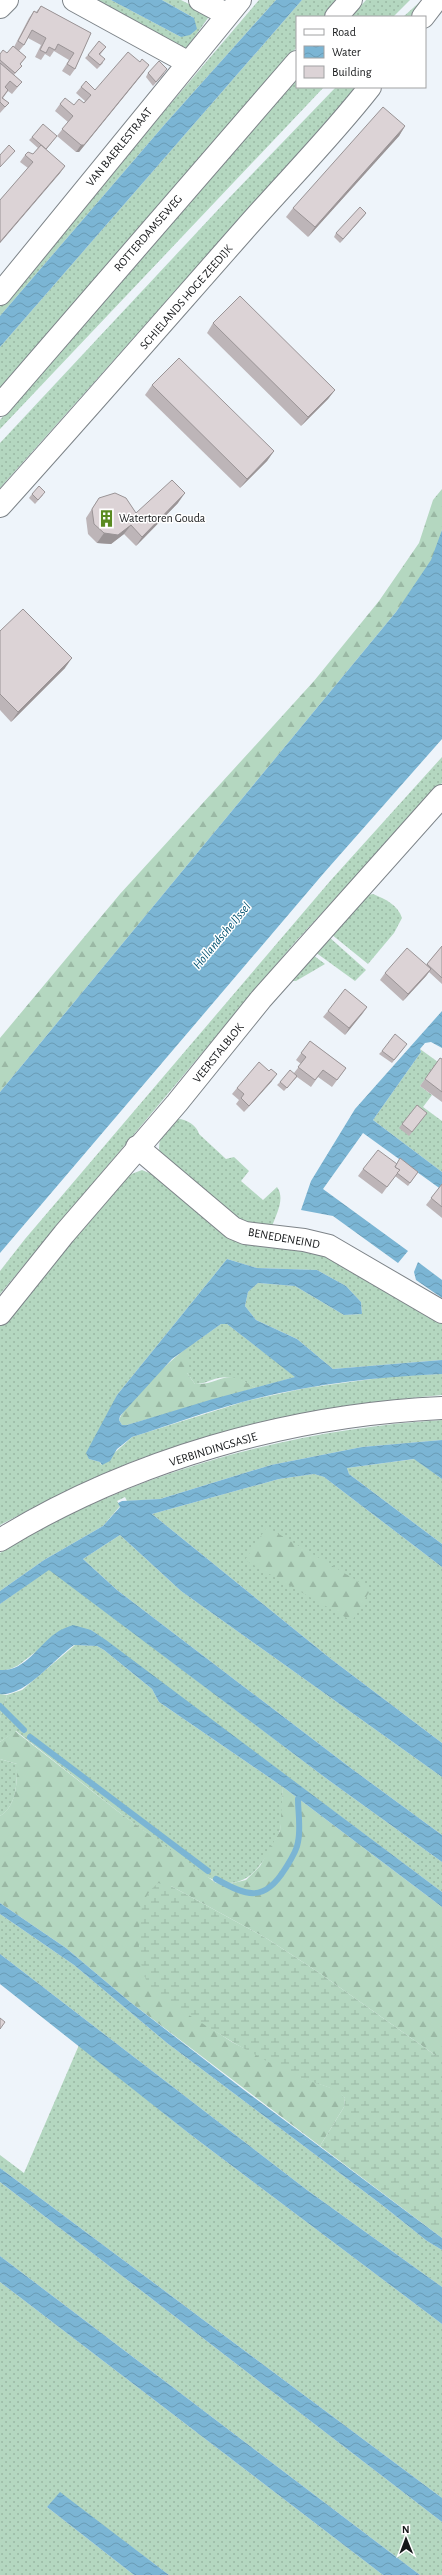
<svg xmlns="http://www.w3.org/2000/svg" width="442" height="2575" font-family="'Alegreya Sans',sans-serif">
<defs>
<pattern id="grass-dots" width="8" height="8" patternUnits="userSpaceOnUse"><rect width="8" height="8" fill="#b4d7c0"/><path d="M2 2h.1M6 6h.1" fill="none" stroke="#9ab8a4" stroke-width="1.8" stroke-linecap="round"/></pattern>
<pattern id="forest-firs" width="22" height="20" patternUnits="userSpaceOnUse"><rect width="22" height="20" fill="#b4d7c0"/><path d="M5 1l3.5 6h-7zM16 11l3.5 6h-7z" fill="#9ab8a4"/></pattern>
<pattern id="wetland-marsh" width="20" height="14" patternUnits="userSpaceOnUse"><rect width="20" height="14" fill="#b4d7c0"/><path d="M1 5h8M5 5V1M11 12h8M15 12V8" fill="none" stroke="#9ab8a4"/></pattern>
<pattern id="water-waves" width="16" height="10" patternUnits="userSpaceOnUse"><rect width="16" height="10" fill="#7bb5d4"/><path d="M0 5q4-4 8 0t8 0" fill="none" stroke="#699bb5"/></pattern>
</defs>
<rect width="100%" height="100%" fill="#eef4fa"/>
<!-- grass -->
<g fill="url(#grass-dots)">
<polygon points="88,0 111,0 181,37 194,18 162,0 181,0 210,15 184,52"/>
<polygon points="259,0 276,0 165,124 0,316 0,304"/>
<polygon points="302,0 338,0 323,17 297,17 297,47 0,388 0,347"/>
<polygon points="366,0 410,0 393,17 351,17"/>
<polygon points="422,0 410,17 403,17"/>
<polygon points="297,79 297,87 324,87 0,429 0,420"/>
<polygon points="336,87 357,87 0,488 0,443 229,198"/>
<polygon points="442,757 442,783 296,941 0,1294 0,1271 25,1239 331,880"/>
<path d="M 373,894 C 385,899 398,905 402,918 L 394,933 L 368,964 L 331,934 L 368,895 Z"/>
<polygon points="329,937 366,970 355,981 315,952"/>
<polygon points="313,955 325,964 296,981 290,981"/>
<polygon points="420,1049 438,1062 420,1086 432,1095 423,1107 442,1121 442,1172 373,1120 421,1052"/>
<path d="M 178,1119 C 187,1119 197,1126 199,1134 L 226,1159 L 234,1157 L 249,1171 L 241,1181 L 263,1200 L 277,1187 C 286,1199 275,1217 271,1229 L 248,1227 L 160,1155 C 156,1140 165,1127 178,1119 Z"/>
<path d="M 142,1170 L 154,1175 L 241,1241 L 262,1246 L 309,1248 L 339,1258 L 442,1318 L 442,1360 L 333,1369 L 297,1339 L 256,1320 L 245,1306 L 248,1292 L 258,1283 L 295,1286 L 344,1315 L 362,1314 L 361,1302 L 346,1286 L 317,1270 L 257,1268 L 227,1259 L 117,1395 L 89,1459 L 100,1462 L 101,1465 L 132,1437 L 246,1401 L 306,1388 L 394,1376 L 442,1374 L 442,1395 C 337,1404 233,1423 134,1461 C 88,1479 44,1502 0,1525 L 0,1325 L 129,1175 Z"/>
<path d="M 221,1324 L 227,1324 L 296,1377 L 255,1388 C 245,1381 231,1375 219,1378 C 209,1380 205,1384 195,1384 L 187,1373 L 187,1348 Z"/>
<path d="M 442,1420 L 442,1440 L 362,1447 L 271,1465 L 160,1499 L 127,1501 L 125,1497 L 117,1501 L 120,1506 L 103,1526 L 44,1560 L 0,1591 L 0,1553 C 128,1473 292,1429 442,1420 Z"/>
<polygon points="415,1459 442,1479 442,1544 349,1474 347,1468"/>
<polygon points="314,1474 324,1477 442,1567 442,1743 331,1659 152,1514 279,1479"/>
<polygon points="120,1535 181,1591 442,1777 442,1835 352,1769 117,1590 83,1559"/>
<path d="M 49,1569 L 327,1779 L 442,1862 L 442,1892 L 91,1630 C 75,1636 56,1641 41,1649 C 26,1656 19,1671 0,1670 L 0,1604 Z"/>
<path d="M 75,1645 L 97,1646 L 104,1650 L 152,1689 L 159,1702 L 283,1787 C 282,1801 283,1816 280,1830 C 278,1837 272,1845 269,1852 C 252,1880 233,1893 202,1874 L 120,1813 L 16,1731 L 0,1742 L 0,1718 L 7,1695 L 22,1690 Z"/>
<path d="M 0,1759 L 17,1764 C 17,1782 17,1806 0,1816 Z"/>
<polygon points="0,1914 74,1965 167,2043 382,2205 427,2241 442,2250 442,2287 307,2190 0,1954"/>
<polygon points="79,2045 191,2135 442,2324 442,2498 0,2168 0,2155 24,2173"/>
<polygon points="0,2182 442,2522 442,2575 420,2575 0,2256"/>
<polygon points="0,2282 383,2575 169,2575 60,2493 47,2507 134,2575 0,2575"/>
</g>
<!-- forest -->
<g fill="url(#forest-firs)">
<path d="M 442,489 C 442,502 442,516 442,529 C 439,560 413,588 396,612 L 0,1092 L 0,1038 L 120,894 L 314,681 L 379,601 L 419,543 L 433,500 Z"/>
<path d="M 187,1348 L 187,1373 L 195,1384 C 224,1385 223,1366 255,1388 L 127,1425 L 122,1425 L 119,1420 C 126,1402 170,1360 187,1348 Z"/>
<polygon points="267,1527 371,1589 352,1621 245,1560"/>
<polygon points="0,1694 7,1695 0,1718"/>
<path d="M 15,1731 L 120,1813 L 216,1883 L 229,1884 L 246,1880 L 260,1866 L 280,1831 L 283,1787 L 442,1907 L 442,2055 L 435,2055 L 318,1972 L 266,1938 L 171,1886 L 140,1954 L 145,1976 L 154,1991 L 232,2042 L 302,2078 L 337,2090 L 345,2098 L 344,2107 L 320,2146 L 130,2002 L 66,1948 L 0,1903 L 0,1816 C 17,1806 17,1782 17,1764 L 0,1759 L 0,1742 Z"/>
</g>
<!-- wetland -->
<path fill="url(#wetland-marsh)" d="M 158,1883 L 171,1886 L 266,1938 L 318,1972 L 435,2055 L 442,2055 L 442,2238 L 320,2146 L 344,2107 L 345,2098 C 332,2085 317,2085 301,2078 C 263,2061 227,2039 192,2017 C 180,2010 164,2002 154,1992 C 141,1978 138,1952 139,1934 C 140,1913 141,1897 158,1883 Z"/>
<!-- water -->
<g fill="url(#water-waves)" fill-rule="evenodd">
<polygon points="111,0 162,0 194,18 197,29 190,35 181,37"/>
<polygon points="276,0 302,0 0,347 0,316 165,124"/>
<polygon points="442,530 442,739 323,874 0,1253 0,1092 396,612 431,560"/>
<polygon points="442,1011 442,1048 431,1042 425,1043 420,1049 421,1052 373,1120 442,1172 442,1190 363,1133 323,1189 408,1251 398,1263 333,1216 301,1210 311,1181 355,1109"/>
<path d="M 227,1259 L 257,1268 L 317,1270 L 346,1286 L 361,1302 L 362,1314 L 344,1315 L 295,1286 L 258,1283 L 248,1292 L 245,1306 L 256,1320 L 297,1339 L 333,1369 L 442,1360 L 442,1374 C 376,1377 310,1384 246,1401 C 208,1411 170,1425 132,1437 L 117,1449 L 110,1461 L 102,1465 L 100,1462 L 89,1459 L 86,1453 L 117,1395 ZM 221,1324 L 227,1324 L 295,1377 L 213,1399 L 127,1425 L 122,1425 L 119,1420 L 120,1416 L 172,1359 Z"/>
<polygon points="418,1262 442,1280 442,1298 416,1280 414,1272"/>
<polygon points="442,1440 442,1479 414,1459 347,1468 349,1474 442,1544 442,1567 324,1477 314,1474 279,1479 152,1514 331,1659 442,1743 442,1777 181,1591 120,1535 83,1559 117,1590 352,1769 442,1835 442,1862 327,1779 49,1570 0,1604 0,1591 44,1560 103,1526 120,1507 118,1503 122,1501 160,1499 271,1465 362,1447"/>
<path d="M 73,1625 L 91,1630 L 106,1640 L 442,1892 L 442,1907 L 283,1787 L 159,1702 L 152,1689 L 104,1650 L 97,1646 L 74,1645 C 54,1659 25,1697 0,1694 L 0,1670 C 25,1672 38,1645 56,1633 C 61,1629 68,1627 73,1625 Z"/>
<polygon points="0,1903 66,1948 130,2002 244,2090 442,2238 442,2250 427,2241 382,2205 167,2043 74,1965 0,1914"/>
<polygon points="0,1954 307,2190 442,2287 442,2324 191,2135 0,1984"/>
<polygon points="0,2168 442,2498 442,2522 0,2182"/>
<polygon points="0,2256 420,2575 383,2575 0,2282"/>
<polygon points="60,2492 169,2575 134,2575 47,2507"/>
</g>
<g fill="none" stroke-linecap="round" stroke-linejoin="round">
<!-- stream -->
<g stroke="#7bb5d4" stroke-width="6">
<polyline points="0,1706 24,1730"/>
<polyline points="30,1737 208,1871"/>
<path d="M 216,1879 C 247,1896 264,1903 285,1869 C 290,1861 297,1851 298,1842 C 301,1828 298,1812 298,1799"/>
</g>
<defs>
<g id="minor">
<polyline points="74,0 187,62"/>
<polyline points="200,0 226,14"/>
<polyline points="0,7 7,0"/>
<polyline points="423,17 436,0"/>
<polyline points="0,294 240,0"/>
<path d="M 0,506 C 82,415 163,322 244,230 C 286,182 331,137 370,87"/>
<polyline points="137,1147 233,1228 245,1233 304,1240 329,1246 442,1312"/>
<polyline points="0,1314 64,1234 177,1103 261,999 442,796"/>
</g>
<g id="major">
<polyline points="336,17 351,0"/>
<polyline points="0,405 297,62"/>
<path d="M 0,1540 C 131,1460 289,1415 442,1408"/>
</g>
</defs>
<!-- minor casing -->
<use href="#minor" stroke="#7d8388" stroke-width="24"/>
<!-- major casing -->
<use href="#major" stroke="#7d8388" stroke-width="24"/>
<!-- minor -->
<use href="#minor" stroke="#fff" stroke-width="22"/>
<!-- major -->
<use href="#major" stroke="#fff" stroke-width="22"/>
</g>
<!-- wall -->
<g fill="#bdb5b8">
<polygon points="41,6 91,33 75,69 70,76 62,71 69,60 54,51 50,57 45,54 41,60 35,57 41,45 28,38 24,45 19,51 26,57 20,65 22,66 14,75 22,82 12,94 8,91 3,98 9,103 0,113 0,54 7,53 14,47 29,18 34,11 36,12"/>
<polygon points="106,47 100,55 103,63 97,69 85,58 88,55"/>
<polygon points="144,72 79,152 76,152 57,136 68,122 55,111 60,104 74,105 84,103 85,101 76,93 81,87 95,90"/>
<polygon points="148,73 165,73 153,86 146,77"/>
<polygon points="405,126 399,136 308,237 286,217 293,208"/>
<polygon points="57,136 46,150 65,166 60,173 0,243 0,200 28,168 20,162 25,155 33,154 38,148 29,140 32,137"/>
<polygon points="366,213 340,243 334,237 336,233"/>
<polygon points="213,323 335,390 328,399 301,426 207,333"/>
<polygon points="152,385 274,451 267,461 240,488 145,395"/>
<polygon points="32,494 43,495 35,504 29,498"/>
<polygon points="99,498 136,513 178,503 136,546 124,534 111,544 97,543 88,534 86,518"/>
<polygon points="0,631 65,668 11,722 0,710"/>
<polygon points="442,946 442,984 429,972 426,976 403,1001 380,980 385,973 426,965"/>
<polygon points="367,1007 345,1035 323,1017 328,1011"/>
<polygon points="310,1041 346,1068 332,1087 318,1077 311,1087 297,1077 284,1091 277,1085 280,1082 294,1073 301,1064 296,1060"/>
<polygon points="405,1047 392,1063 379,1054 382,1051"/>
<polygon points="442,1059 442,1102 420,1086 425,1079"/>
<polygon points="272,1081 244,1112 236,1104 239,1100 232,1094 237,1088"/>
<polygon points="425,1116 409,1136 399,1128 402,1124"/>
<polygon points="397,1164 418,1172 408,1186 395,1176 382,1194 358,1176 363,1169"/>
<polygon points="442,1184 442,1218 426,1205"/>
</g>
<!-- shaded-wall -->
<g fill="#9a9496">
<polygon points="149,65 144,72 79,152 76,152 81,145"/>
<polygon points="405,126 399,136 308,237 315,227"/>
<polygon points="65,166 60,173 0,243 0,242"/>
<polygon points="366,213 364,216 340,243 343,239"/>
<polygon points="335,390 328,399 301,426 308,417"/>
<polygon points="274,451 267,461 240,488 247,479"/>
<polygon points="185,493 178,503 136,546 142,537"/>
<polygon points="131,525 124,534 111,544 97,543 104,533"/>
<polygon points="72,658 65,668 11,722 18,712"/>
<polygon points="431,969 426,976 403,1001 408,994"/>
<polygon points="367,1007 363,1013 345,1035 349,1028"/>
<polygon points="277,1074 272,1081 244,1112 249,1106"/>
</g>
<!-- building -->
<g fill="#dcd3d6" stroke="#9a9496">
<polygon points="41,6 91,33 75,69 67,64 74,53 58,44 55,50 49,47 46,53 40,50 46,38 32,30 24,45 18,41 34,11 37,13"/>
<polygon points="99,41 106,47 99,54 105,59 100,65 88,55"/>
<polygon points="13,46 26,57 20,64 22,66 15,73 0,60 0,54 3,50 7,53"/>
<polygon points="128,52 140,62 142,59 149,65 84,145 81,145 62,129 73,116 60,104 65,98 74,105 79,99 84,103 91,95 81,87 86,81 95,90"/>
<polygon points="159,61 167,69 156,82 148,73"/>
<polygon points="0,63 22,82 17,87 10,81 5,87 8,90 2,98 9,103 5,107 0,102"/>
<polygon points="383,107 405,126 315,227 293,208"/>
<polygon points="43,124 57,136 46,149 32,137"/>
<polygon points="9,145 15,151 0,167 0,155"/>
<polygon points="41,145 65,166 0,242 0,200 33,162 25,155 28,152 33,154"/>
<polygon points="360,207 366,213 343,239 336,233"/>
<polygon points="240,296 335,390 308,417 213,323"/>
<polygon points="179,358 274,451 247,479 152,385"/>
<polygon points="172,480 185,493 142,537 131,525 118,535 104,533 94,524 92,509 99,498 115,493 126,498 136,513"/>
<polygon points="39,486 45,492 38,500 32,494"/>
<polygon points="23,609 72,658 18,712 0,694 0,631"/>
<polygon points="442,946 442,978 427,964"/>
<polygon points="407,948 431,969 408,994 385,973"/>
<polygon points="345,989 367,1007 349,1028 328,1011"/>
<polygon points="395,1034 407,1044 394,1060 382,1051"/>
<polygon points="310,1041 346,1068 337,1080 323,1070 315,1080 298,1067 306,1057 301,1053"/>
<polygon points="440,1058 442,1059 442,1092 425,1079"/>
<polygon points="259,1062 269,1071 271,1069 277,1074 249,1106 241,1098 244,1094 237,1088"/>
<polygon points="290,1070 297,1076 287,1088 280,1082"/>
<polygon points="417,1105 427,1113 412,1132 402,1124"/>
<polygon points="378,1150 397,1164 395,1167 400,1170 387,1187 363,1169"/>
<polygon points="400,1158 418,1172 410,1183 397,1173 400,1170 395,1167"/>
<polygon points="442,1184 442,1207 431,1198"/>
<polygon points="0,2018 5,2022 0,2029"/>
</g>
<!-- icons -->
<defs>
<symbol id="building-bare" viewBox="-9 -9 18 18"><path d="M-4-6H4V6H1V3H-1V6H-4ZM-2.5-4.3h1.7v1.8h-1.7ZM.8-4.3h1.7v1.8H.8ZM-2.5-1h1.7V.8h-1.7ZM.8-1h1.7V.8H.8Z" fill="#598a20" stroke="#fff" stroke-width="2.5" paint-order="stroke"/></symbol>
</defs>
<g fill-rule="evenodd">
<use href="#building-bare" x="94" y="506" width="25" height="25"/>
</g>
<g text-anchor="middle" stroke-width="3" stroke-linejoin="round" paint-order="stroke">
<!-- street labels -->
<g font-size="12" fill="#151719" stroke="#fff">
<text transform="translate(119 147) rotate(-51)" y="4">VAN BAERLESTRAAT</text>
<text transform="translate(148 233) rotate(-49)" y="4">ROTTERDAMSEWEG</text>
<text transform="translate(186 297) rotate(-49)" y="4">SCHIELANDS HOGE ZEEDIJK</text>
<text transform="translate(218 1053) rotate(-51)" y="4">VEERSTALBLOK</text>
<text transform="translate(284 1238) rotate(10)" y="4">BENEDENEIND</text>
<text transform="translate(213 1449) rotate(-17)" y="4">VERBINDINGSASJE</text>
</g>
<!-- poi labels -->
<g font-size="12" fill="#151719" stroke="#fff" text-anchor="start">
<text x="119" y="522">Watertoren Gouda</text>
</g>
<!-- water labels -->
<g font-size="13" font-style="italic" fill="#045372" stroke="#fff">
<text transform="translate(221 935) rotate(-50)" y="5">Hollandsche IJssel</text>
</g>
</g>
<!-- legend -->
<rect x="296" y="16" width="130" height="72" fill="#ffffff" stroke="#a1a2a3"/>
<rect x="304" y="29" width="20" height="6" fill="#ffffff" stroke="#a1a2a3"/>
<text x="332" y="36" font-size="12" fill="#151719">Road</text>
<rect x="304" y="46" width="20" height="12" fill="url(#water-waves)" stroke="#a1a2a3"/>
<text x="332" y="56" font-size="12" fill="#151719">Water</text>
<rect x="304" y="66" width="20" height="12" fill="#dcd3d6" stroke="#a1a2a3"/>
<text x="332" y="76" font-size="12" fill="#151719">Building</text>
<!-- north arrow -->
<g transform="translate(406 2539) rotate(359)" stroke="#ffffff" stroke-width="3" paint-order="stroke">
<path d="M0-3L7 15L0 10L-7 15Z" fill="#151719"/>
<text y="-6" font-size="11" font-weight="bold" text-anchor="middle" fill="#151719">N</text>
</g>
</svg>
